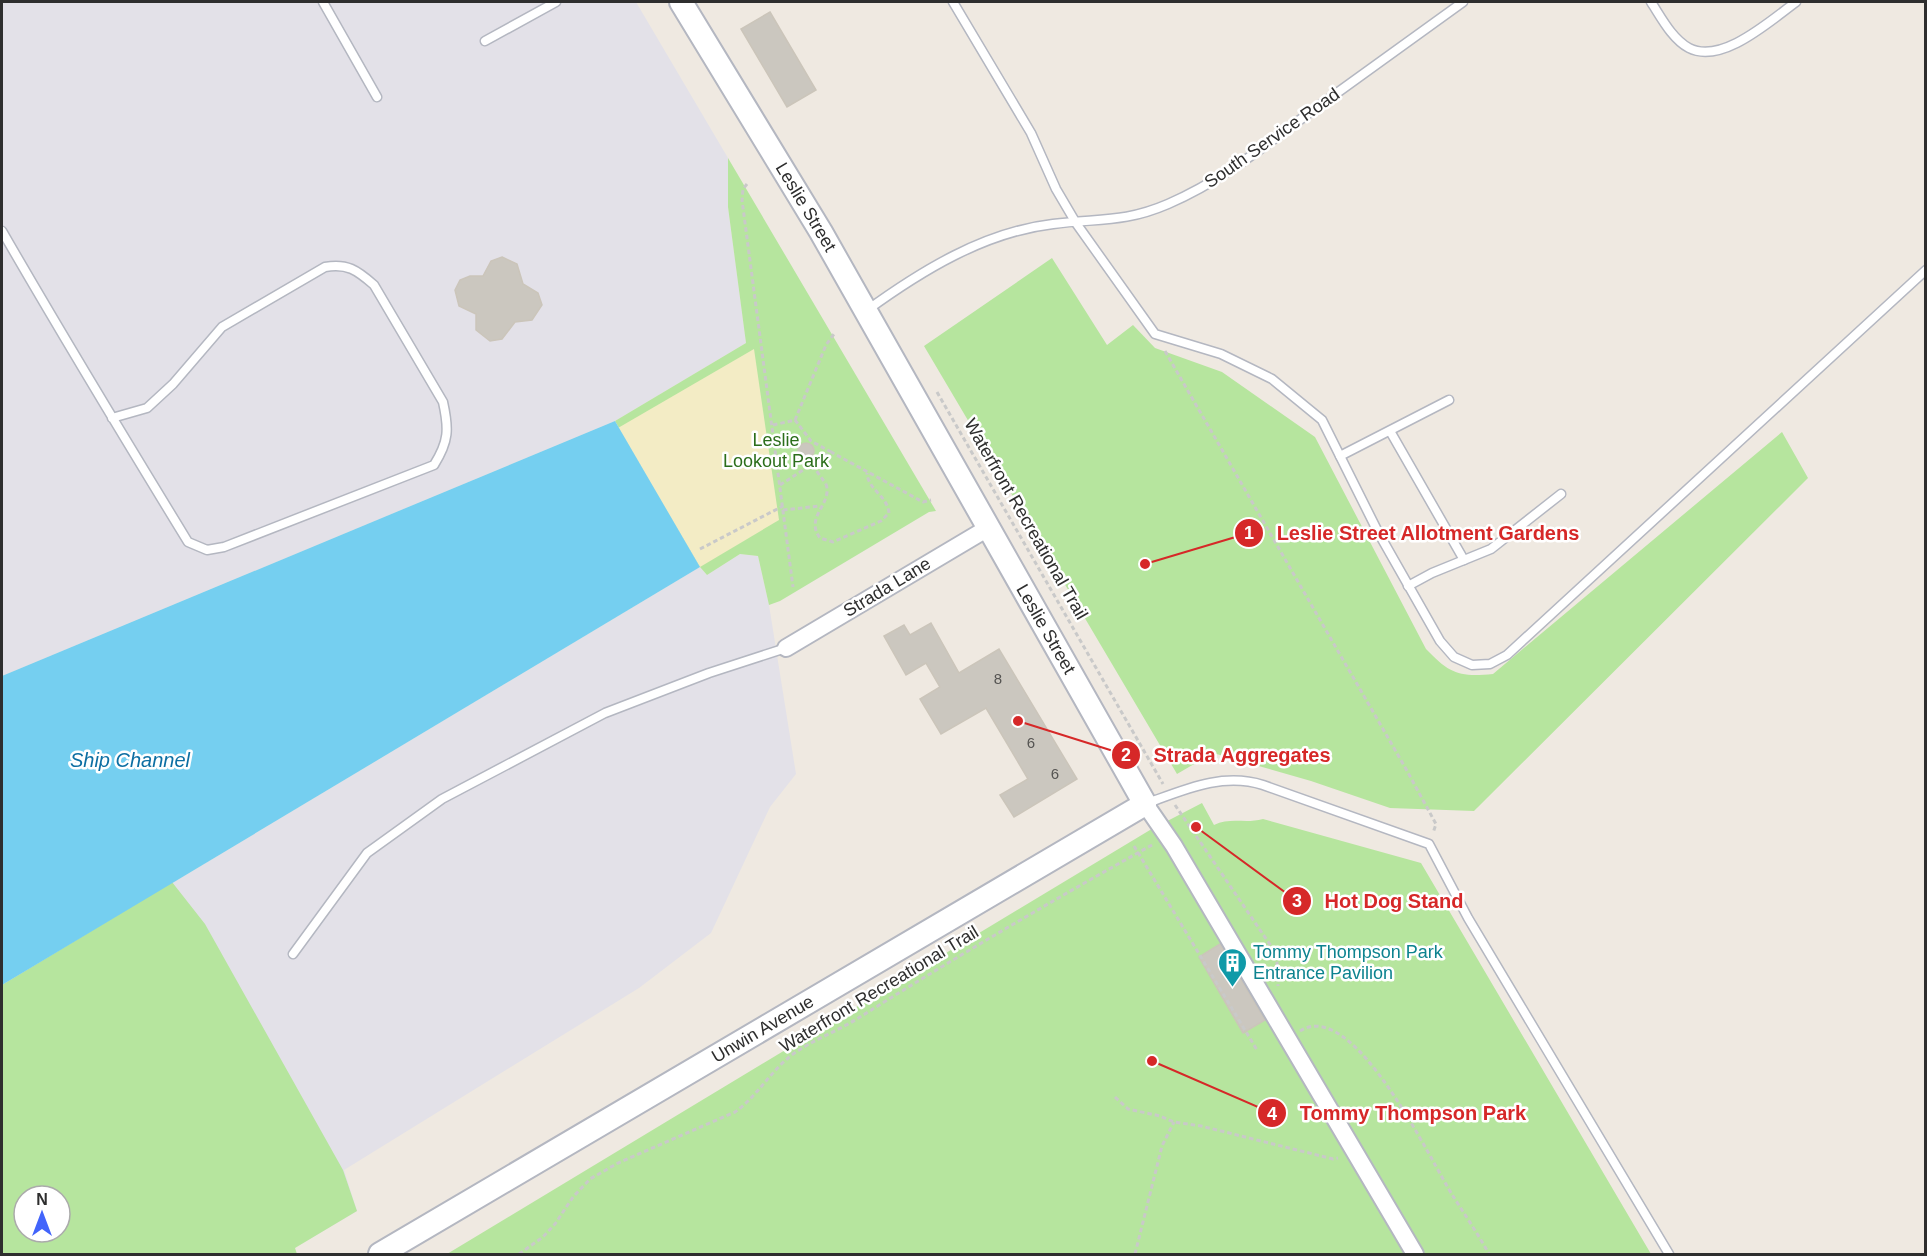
<svg xmlns="http://www.w3.org/2000/svg" width="1927" height="1256" font-family="Arial,sans-serif">
<rect width="100%" height="100%" fill="#efe9e1"/>
<!-- industrial -->
<g fill="#e3e1e8" fill-rule="evenodd">
<polygon points="2,2 636,2 728,158 728,207 746,343 615,421 2,676"/>
<path d="M 740,554 L 758,556 L 769,605 L 796,774 L 770,807 L 711,933 L 639,988 L 344,1170 L 357,1211 L 284,1254 L 2,1254 L 2,985 L 700,567 L 707,575 ZM 24,1196 L 60,1196 L 60,1232 L 24,1232 Z"/>
</g>
<!-- green -->
<g fill="#b6e59e" fill-rule="evenodd">
<polygon points="728,158 936,511 929,512 780,601 769,605 758,556 740,554 707,575 700,567 615,421 746,343 728,207"/>
<path d="M 1052,258 L 1107,345 L 1133,325 L 1155,348 L 1222,372 L 1315,437 L 1426,649 C 1450,674 1459,677 1493,674 L 1782,432 L 1808,478 L 1474,811 L 1390,808 L 1311,781 L 1213,753 L 1177,774 L 924,346 Z"/>
<path d="M 1202,803 L 1214,825 C 1230,817 1246,824 1263,819 L 1421,863 L 1651,1254 L 447,1254 L 1150,830 Z"/>
<path d="M 172,882 L 205,924 L 343,1170 L 357,1211 L 295,1248 L 297,1254 L 2,1254 L 2,985 ZM 24,1196 L 60,1196 L 60,1232 L 24,1232 Z"/>
</g>
<!-- sand -->
<polygon fill="#f3ecc5" points="754,349 779,520 700,567 618,428"/>
<!-- water -->
<polygon fill="#75cff0" points="615,421 700,567 2,985 2,676"/>
<!-- building -->
<g fill="#cbc7bf" stroke="#cbc5ba" stroke-width="1.5">
<polygon points="770,12 816,90 787,107 741,29"/>
<polygon points="502,257 517,264 523,284 538,293 542,305 532,320 515,322 502,339 490,341 476,330 476,314 459,306 455,290 460,280 470,276 483,276 491,261"/>
<circle cx="806" cy="451" r="8"/>
<polygon points="931,623 959,673 999,649 1077,779 1014,817 1000,795 1028,779 986,708 941,734 920,699 940,687 926,663 906,675 884,636 904,625 910,635"/>
<polygon points="1220,944 1265,1020 1243,1033 1199,957"/>
</g>
<g fill="none" stroke-linecap="round" stroke-linejoin="round">
<defs>
<g id="lane">
<polyline points="323,2 377,97"/>
<polyline points="953,2 1031,133 1056,189 1076,223 1155,334 1221,354 1272,379 1322,420 1378,532 1440,641 1454,657 1472,665 1490,664 1507,655 1926,270"/>
<path d="M 1651,2 C 1661,17 1672,39 1689,48 C 1722,65 1771,20 1796,2"/>
<polyline points="485,41 556,2"/>
<path d="M 2,231 C 62,335 125,439 188,542 L 207,550 L 224,547 L 434,465 C 449,441 449,429 443,402 L 374,285 C 357,270 347,263 325,267 L 222,327 L 173,384 L 147,408 L 112,418"/>
<path d="M 866,311 C 921,271 984,232 1053,224 C 1098,218 1124,223 1168,204 C 1219,182 1261,149 1305,116 C 1358,78 1410,40 1463,2"/>
<polyline points="1390,431 1464,560"/>
<polyline points="1340,456 1449,400"/>
<polyline points="1408,586 1432,573 1491,549 1561,494"/>
<path d="M 1145,804 C 1184,790 1222,772 1263,785 L 1429,844 L 1468,918 L 1669,1254"/>
<polyline points="293,954 367,853 442,799 605,713 709,673 786,648"/>
</g>
<g id="street">
<polyline points="786,648 988,528"/>
<polyline points="1145,804 1174,846 1415,1254"/>
</g>
<g id="secondary">
<path id="s1" d="M 380,1254 L 1145,804 L 821,232 L 681,2"/>
</g>
</defs>
<!-- lane casing -->
<use href="#lane" stroke="#b4b7c1" stroke-width="11"/>
<!-- street casing -->
<use href="#street" stroke="#b4b7c1" stroke-width="20"/>
<!-- secondary casing -->
<use href="#secondary" stroke="#b4b7c1" stroke-width="26"/>
<!-- path -->
<g stroke="#c9c9c9" stroke-width="3" stroke-dasharray="4.5 3" stroke-linecap="butt">
<polyline points="747,184 743,189 742,200 793,587"/>
<polyline points="1165,351 1406,769 1436,824 1433,833"/>
<polyline points="937,392 1163,784"/>
<polyline points="795,420 811,441 831,452"/>
<polyline points="773,425 795,420 826,345 834,334"/>
<path d="M 826,484 C 833,504 804,517 820,538 L 833,542 L 881,521 L 889,513 C 887,495 868,490 867,473"/>
<polyline points="780,485 831,452 923,502 931,500"/>
<polyline points="783,510 820,506"/>
<polyline points="700,549 783,506"/>
<polyline points="1175,805 1273,949 1277,962 1278,986"/>
<polyline points="1134,846 1257,1050"/>
<path d="M 1300,1031 C 1354,996 1431,1162 1453,1196 C 1465,1215 1478,1234 1489,1254"/>
<polyline points="1115,1097 1128,1109 1160,1116 1174,1122 1201,1126 1333,1159 1338,1158"/>
<path d="M 519,1254 L 543,1237 L 555,1224 L 573,1197 L 590,1179 L 618,1163 L 735,1112 C 759,1095 772,1068 796,1052 C 817,1038 840,1030 860,1017 C 956,957 1053,900 1152,845"/>
<polyline points="1135,1254 1162,1146 1174,1122"/>
</g>
<!-- lane -->
<use href="#lane" stroke="#fff" stroke-width="8"/>
<!-- street -->
<use href="#street" stroke="#fff" stroke-width="16"/>
<!-- secondary -->
<use href="#secondary" stroke="#fff" stroke-width="22"/>
<!-- path-bridge -->
<polyline stroke="#c9c9c9" stroke-width="3" stroke-dasharray="4.5 3" stroke-linecap="butt" points="808,459 826,484"/>
</g>
<!-- icons -->
<defs>
<symbol id="building-pin" viewBox="-11 -11 22 30"><path d="M0 17L-7.5 6A9.5 9.5 0 1 1 7.5 6Z" fill="#0f9aa8" stroke="#fff"/><path d="M-4-6H4V6H1V3H-1V6H-4ZM-2.5-4.3h1.7v1.8h-1.7ZM.8-4.3h1.7v1.8H.8ZM-2.5-1h1.7V.8h-1.7ZM.8-1h1.7V.8H.8Z" fill="#fff"/></symbol>
</defs>
<g fill-rule="evenodd">
<use href="#building-pin" x="1216" y="946" width="33" height="45"/>
</g>
<g text-anchor="middle" stroke-width="5" stroke-linejoin="round" paint-order="stroke">
<!-- number labels -->
<g font-size="15" fill="#555452">
<text x="998" y="684">8</text>
<text x="1031" y="748">6</text>
<text x="1055" y="779">6</text>
</g>
<!-- street labels -->
<g font-size="18" fill="#2e2e2e" stroke="#fff">
<text transform="translate(1272 138) rotate(-35)" y="6">South Service Road</text>
<text transform="translate(806 207) rotate(59)" y="6">Leslie Street</text>
<text transform="translate(1026 519) rotate(60)" y="6">Waterfront Recreational Trail</text>
<text transform="translate(887 587) rotate(-31)" y="6">Strada Lane</text>
<text transform="translate(1046 629) rotate(60)" y="6">Leslie Street</text>
<text transform="translate(879 989) rotate(-31)" y="6">Waterfront Recreational Trail</text>
<text dy="6" stroke="none"><textPath href="#s1" startOffset="444">Unwin Avenue</textPath></text>
</g>
<!-- park labels -->
<g font-size="18" fill="#2c6e1b" stroke="#fff">
<text x="776" y="446">Leslie<tspan x="776" dy="21">Lookout Park</tspan></text>
</g>
<!-- culture labels -->
<g font-size="18" fill="#0d838f" stroke="#fff" text-anchor="start">
<text x="1253" y="958">Tommy Thompson Park<tspan x="1253" dy="21">Entrance Pavilion</tspan></text>
</g>
<!-- water labels -->
<g font-size="20" font-style="italic" fill="#0d6fa3" stroke="#fff">
<text x="130" y="767">Ship Channel</text>
</g>
</g>
<!-- callouts -->
<path fill="none" stroke="#d62828" stroke-width="2" d="M1145 564L1249 533M1018 721L1126 755M1196 827L1297 901M1152 1061L1272 1113"/>
<g fill="#d62828" stroke="#fff" stroke-width="2">
<circle cx="1145" cy="564" r="6"/>
<circle cx="1018" cy="721" r="6"/>
<circle cx="1196" cy="827" r="6"/>
<circle cx="1152" cy="1061" r="6"/>
<circle cx="1249" cy="533" r="15"/>
<circle cx="1126" cy="755" r="15"/>
<circle cx="1297" cy="901" r="15"/>
<circle cx="1272" cy="1113" r="15"/>
</g>
<g font-size="18" text-anchor="middle" font-weight="bold" fill="#fff">
<text x="1249" y="539">1</text>
<text x="1126" y="761">2</text>
<text x="1297" y="907">3</text>
<text x="1272" y="1120">4</text>
</g>
<g font-size="20" text-anchor="middle" font-weight="bold" fill="#d62828" stroke="#fff" stroke-width="5" stroke-linejoin="round" paint-order="stroke">
<text x="1428" y="540">Leslie Street Allotment Gardens</text>
<text x="1242" y="762">Strada Aggregates</text>
<text x="1394" y="908">Hot Dog Stand</text>
<text x="1413" y="1120">Tommy Thompson Park</text>
</g>
<!-- border -->
<rect width="1927" height="1256" fill="none" stroke="#2e2e2e" stroke-width="6"/>
<!-- north arrow -->
<g transform="translate(42 1214)"><circle r="28" fill="#ffffff" stroke="#ababab" stroke-width="1.5"/>
<path d="M0-4.5L10 22L0 15L-10 22Z" fill="#4264fb"/>
<text y="-9" font-size="16" font-weight="bold" text-anchor="middle" fill="#2e2e2e">N</text>
</g>
</svg>
